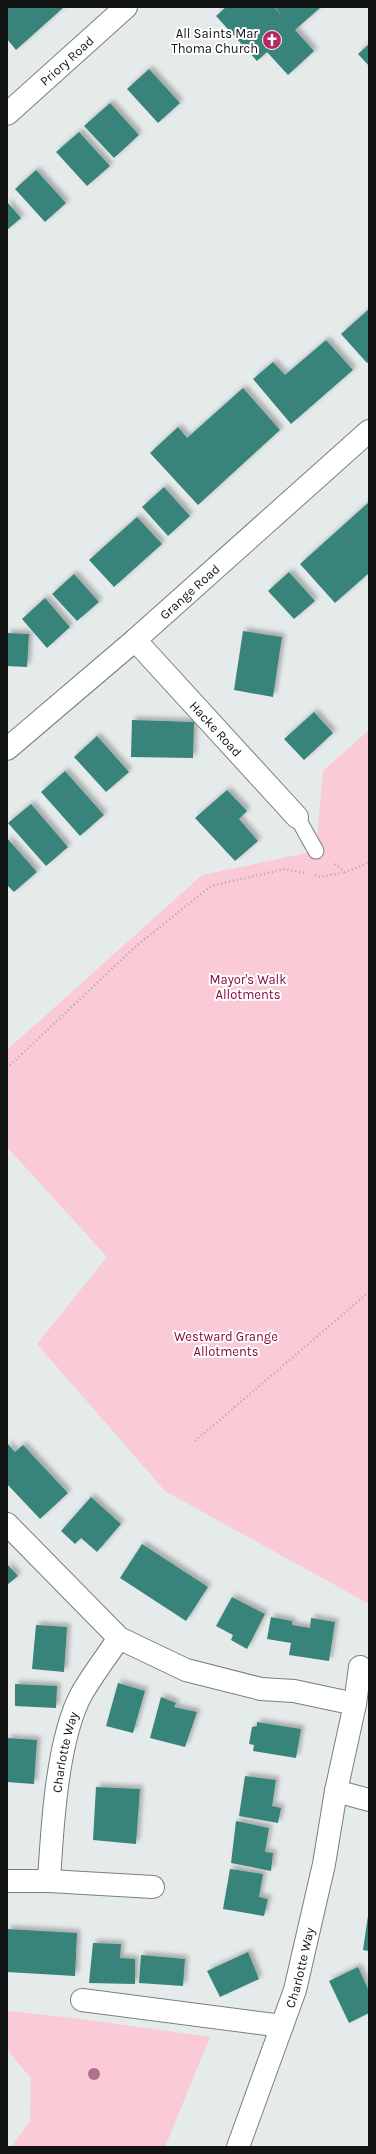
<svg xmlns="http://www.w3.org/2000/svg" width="376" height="2154" font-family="Karla,sans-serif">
<defs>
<filter id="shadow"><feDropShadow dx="3.5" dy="-3.5" stdDeviation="2" flood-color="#0004"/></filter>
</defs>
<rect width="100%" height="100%" fill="#e5ebea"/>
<!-- green -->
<g fill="#facbd6">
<polygon points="369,730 369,1604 165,1491 37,1344 107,1257 7,1147 7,1050 202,875 316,851 323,771"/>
<polygon points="7,2011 74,2018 210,2037 165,2147 11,2147 30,2121 31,2078 7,2050"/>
</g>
<!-- building -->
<g fill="#39847a" filter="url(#shadow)">
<polygon points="7,7 64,7 16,50 7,39"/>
<polygon points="226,7 274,7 283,17 275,7 321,7 295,30 314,51 288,75 267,52 257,61 216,16"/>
<polygon points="369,44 369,66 358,54"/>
<polygon points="149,69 180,103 158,123 127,89"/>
<polygon points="110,103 139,135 114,158 84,126"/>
<polygon points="79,132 110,166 87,186 56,152"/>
<polygon points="36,170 66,203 45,222 15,189"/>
<polygon points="7,202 21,218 7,230"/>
<polygon points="369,309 369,362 367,363 341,334"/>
<polygon points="326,340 353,370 291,424 253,379 273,362 285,375"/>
<polygon points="243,388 280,430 198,505 150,453 178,427 187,438"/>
<polygon points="164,487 190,516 168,536 142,507"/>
<polygon points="369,502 369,573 335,603 300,564"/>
<polygon points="137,517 162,544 114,587 89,560"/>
<polygon points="289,572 315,601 294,619 268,591"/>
<polygon points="74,574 99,602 77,621 52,594"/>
<polygon points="45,598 70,627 47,648 22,619"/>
<polygon points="243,631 282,637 273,697 234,690"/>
<polygon points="7,633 29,634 27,667 7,666"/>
<polygon points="314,712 333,733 304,760 284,739"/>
<polygon points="132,720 194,722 193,758 131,757"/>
<polygon points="97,736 129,772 106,792 74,757"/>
<polygon points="65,771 104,815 80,836 41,792"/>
<polygon points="227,790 247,811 239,819 258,841 235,861 195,818"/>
<polygon points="31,804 68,847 46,866 8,823"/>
<polygon points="7,838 37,872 14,892 7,885"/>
<polygon points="7,1443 15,1452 23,1445 68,1493 40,1519 7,1484"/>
<polygon points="91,1497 121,1524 97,1552 81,1538 75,1544 61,1531"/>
<polygon points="142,1544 208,1587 186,1621 120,1578"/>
<polygon points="7,1564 18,1576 7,1585"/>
<polygon points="232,1597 265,1614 247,1649 231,1640 233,1635 216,1626"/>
<polygon points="271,1617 292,1621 292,1625 310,1628 311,1618 335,1622 329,1661 289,1655 291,1643 267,1639"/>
<polygon points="36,1625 67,1627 64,1672 32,1669"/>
<polygon points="118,1683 145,1691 133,1733 106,1726"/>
<polygon points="15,1684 57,1686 56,1708 15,1706"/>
<polygon points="161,1697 176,1703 174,1707 197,1712 185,1747 150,1738"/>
<polygon points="257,1722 301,1729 296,1758 253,1751 254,1745 249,1744 252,1727 257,1726"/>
<polygon points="7,1738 37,1740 34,1784 7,1782"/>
<polygon points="245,1776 276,1780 272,1806 281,1808 278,1823 239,1816"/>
<polygon points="96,1787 140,1789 136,1844 93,1840"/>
<polygon points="236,1821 269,1828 265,1852 273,1853 271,1871 231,1863"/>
<polygon points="230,1869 263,1874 259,1897 268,1899 264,1916 223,1909"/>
<polygon points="368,1916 369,1916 369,1951 363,1950"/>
<polygon points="7,1929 77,1933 75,1976 7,1972"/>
<polygon points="93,1943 121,1944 120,1958 135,1959 135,1984 89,1983"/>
<polygon points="248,1952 259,1979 220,1997 207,1971"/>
<polygon points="141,1955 185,1959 183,1986 139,1983"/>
<polygon points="358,1967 369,1991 369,2013 349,2023 329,1981"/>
</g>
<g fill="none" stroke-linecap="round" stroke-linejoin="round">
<defs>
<polyline id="lane" points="297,817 316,851"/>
<g id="street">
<path id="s1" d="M 7,114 L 126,7"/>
<path id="s2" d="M 135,640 L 297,817"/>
<polyline points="7,1524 119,1638 186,1670 261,1689 294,1691 355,1704"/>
<polyline points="336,1791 355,1704 360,1667"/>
<polyline points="7,1881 49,1881 153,1887"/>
<path id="s3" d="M 49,1881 C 52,1829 57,1738 82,1693 C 93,1674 107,1656 119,1638"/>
<polyline points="82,2000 282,2026"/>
<path id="s4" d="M 238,2147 L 295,1990 L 324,1864 L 336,1791 L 369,1800"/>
</g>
<g id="secondary">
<path id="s5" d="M 7,749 L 135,640 L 369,431"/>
</g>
</defs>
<!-- lane casing -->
<use href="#lane" stroke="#7a7f7e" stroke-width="17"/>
<!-- street casing -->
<use href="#street" stroke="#7a7f7e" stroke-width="24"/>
<!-- secondary casing -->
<use href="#secondary" stroke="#7a7f7e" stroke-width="24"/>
<!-- path -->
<g stroke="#a5aaa9" stroke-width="2.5" stroke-dasharray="1 3" stroke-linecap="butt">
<polyline points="335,864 345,872 362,866 369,861"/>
<polyline points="315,875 321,877 345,872"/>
<polyline points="7,1068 136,946 211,886 285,869 306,873"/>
<polyline points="195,1441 369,1292"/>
</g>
<!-- lane -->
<use href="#lane" stroke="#fff" stroke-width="15"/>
<!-- street -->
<use href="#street" stroke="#fff" stroke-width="22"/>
<!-- secondary -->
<use href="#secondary" stroke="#fff" stroke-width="22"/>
</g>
<!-- trees -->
<circle fill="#b16f8e" cx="94" cy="2074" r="6"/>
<!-- icons -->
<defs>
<symbol id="church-disc" viewBox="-11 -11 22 22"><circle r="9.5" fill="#b72b62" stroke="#fff"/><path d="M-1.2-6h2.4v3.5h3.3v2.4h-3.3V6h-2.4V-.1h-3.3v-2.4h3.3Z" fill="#fff"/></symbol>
</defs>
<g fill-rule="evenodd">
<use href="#church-disc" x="261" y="29" width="22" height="22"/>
</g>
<g text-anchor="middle" stroke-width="4" stroke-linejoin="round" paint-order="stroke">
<!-- poi labels -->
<g font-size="13" fill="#121413" stroke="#fff" text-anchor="end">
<text x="258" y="38">All Saints Mar<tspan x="258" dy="15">Thoma Church</tspan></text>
</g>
<!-- street labels -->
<g font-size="13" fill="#121413" stroke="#fff">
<text dy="5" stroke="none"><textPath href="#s1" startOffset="80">Priory Road</textPath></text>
<text dy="5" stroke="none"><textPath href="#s5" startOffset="241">Grange Road</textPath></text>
<text dy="5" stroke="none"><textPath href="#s2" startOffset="120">Hacke Road</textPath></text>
<text dy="5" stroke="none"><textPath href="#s3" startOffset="130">Charlotte Way</textPath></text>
<text dy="5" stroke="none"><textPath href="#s4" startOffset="190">Charlotte Way</textPath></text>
</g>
<!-- park labels -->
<g font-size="13" fill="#860a42" stroke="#fff">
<text x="248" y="984">Mayor's Walk<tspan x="248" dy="15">Allotments</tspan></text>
<text x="226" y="1341">Westward Grange<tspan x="226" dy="15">Allotments</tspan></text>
</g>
</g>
<!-- border -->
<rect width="376" height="2154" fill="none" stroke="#121413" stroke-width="16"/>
</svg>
